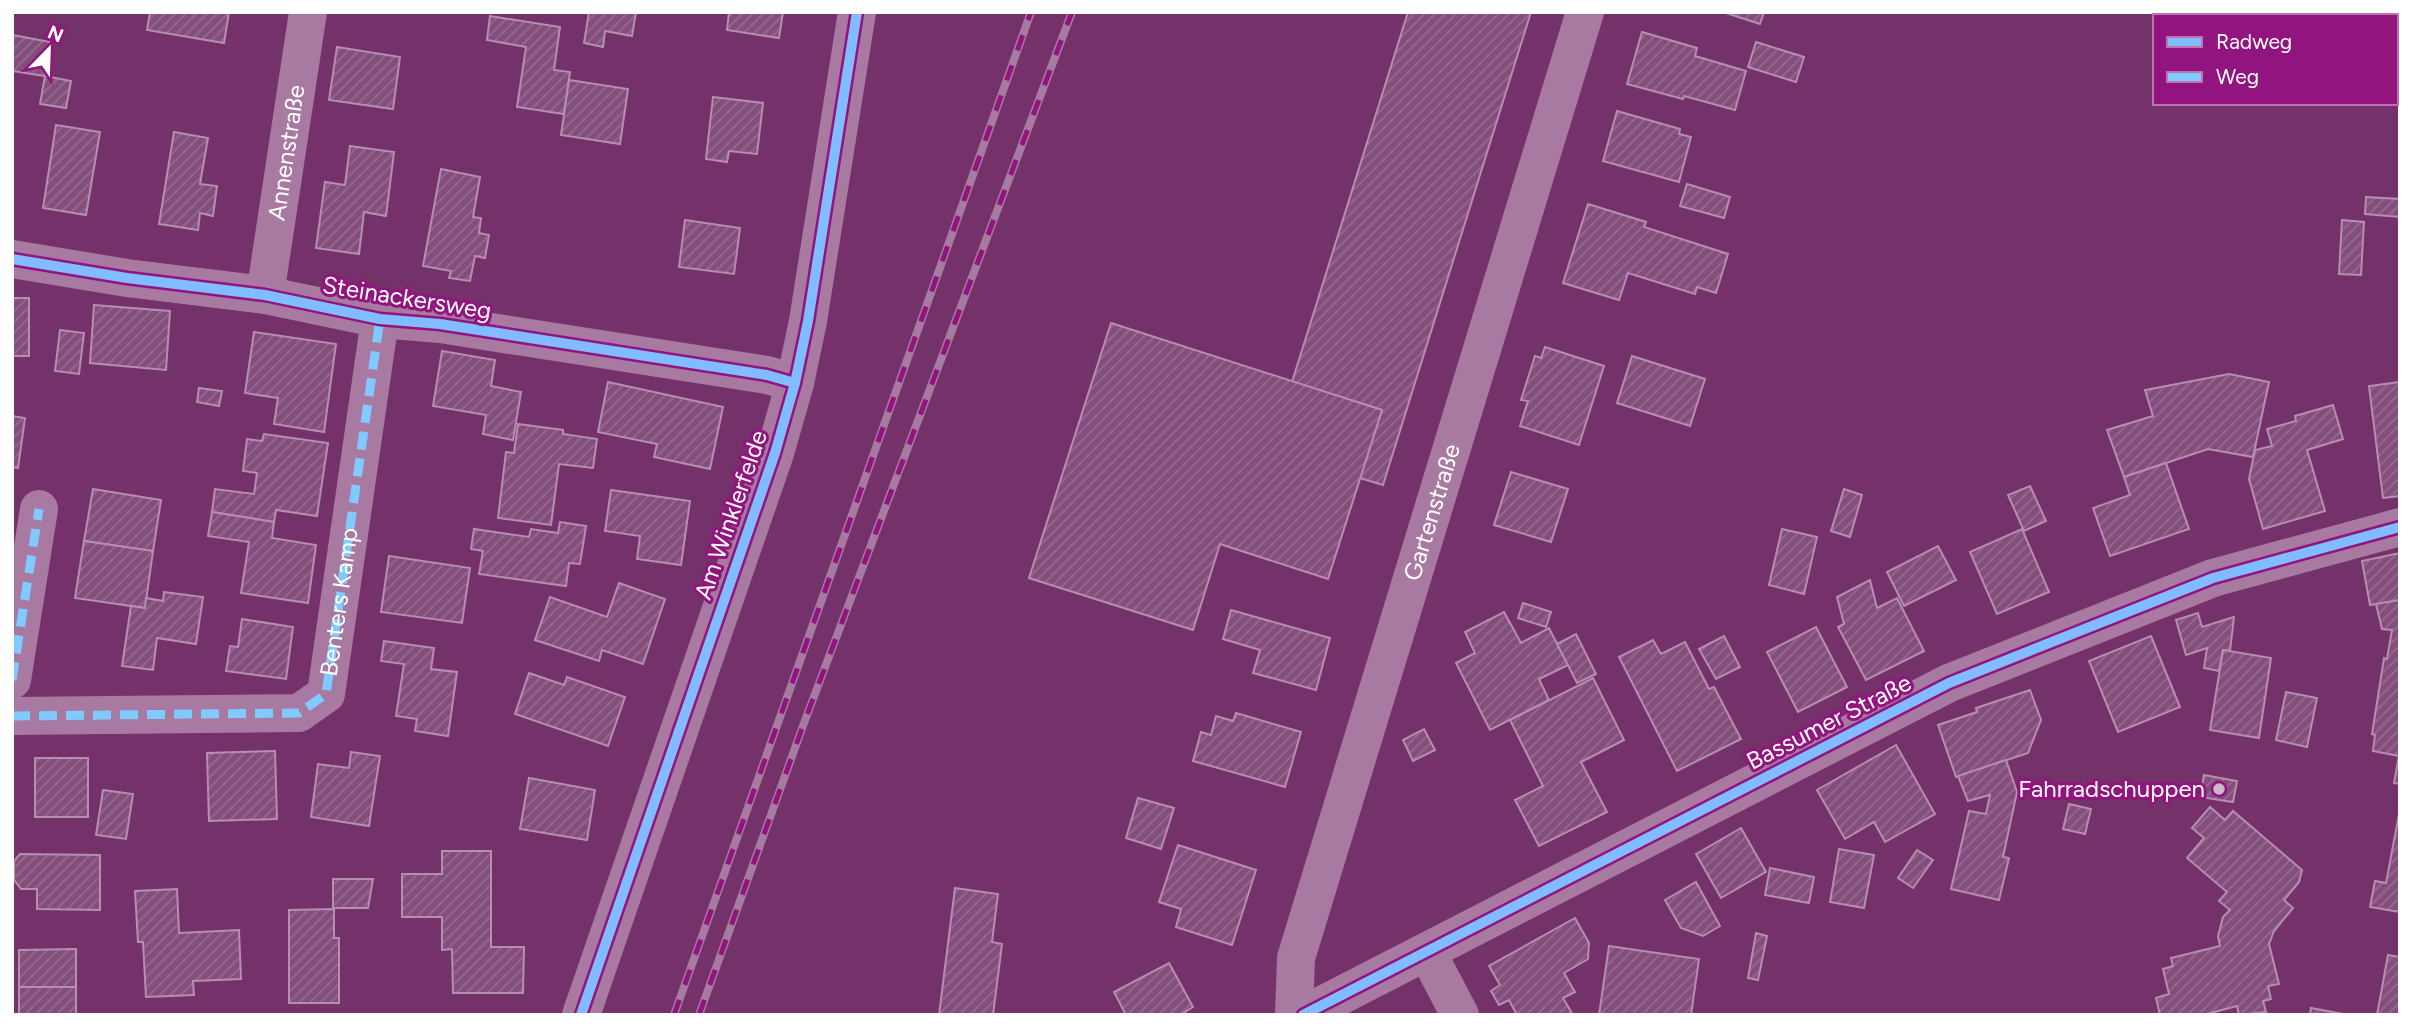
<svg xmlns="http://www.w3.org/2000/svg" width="2412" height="1027" font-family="Figtree,sans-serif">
<defs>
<pattern id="building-hatch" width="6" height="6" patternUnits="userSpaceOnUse" patternTransform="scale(1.75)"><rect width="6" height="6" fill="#844e7c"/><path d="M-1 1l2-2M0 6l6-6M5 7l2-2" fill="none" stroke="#966990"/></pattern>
</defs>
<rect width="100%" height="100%" fill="#75316a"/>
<!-- building -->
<g fill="url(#building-hatch)" stroke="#b68eb0" stroke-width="2">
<polygon points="150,12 229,12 224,43 147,30"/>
<polygon points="589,12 636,12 632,36 605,31 603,47 584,43"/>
<polygon points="729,12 783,12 779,38 727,30"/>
<polygon points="1408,12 1531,12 1383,485 1360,478 1382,410 1292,382"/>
<polygon points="1723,12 1764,12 1760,24"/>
<polygon points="2389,12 2400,12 2400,47 2396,46 2396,16 2389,16"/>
<polygon points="490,16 560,27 554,70 570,72 564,114 517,107 526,47 487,40"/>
<polygon points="1642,32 1697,48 1695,56 1746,71 1735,110 1684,96 1683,99 1627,84"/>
<polygon points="13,35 50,42 45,76 12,71"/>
<polygon points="1756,42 1804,57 1796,82 1748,67"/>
<polygon points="337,47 400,57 393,109 329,100"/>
<polygon points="45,76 71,81 66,108 40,104"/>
<polygon points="569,80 628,89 620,144 561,135"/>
<polygon points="713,97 763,103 757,154 729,151 727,162 706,159"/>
<polygon points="1617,111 1680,129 1679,134 1691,137 1679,182 1603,161"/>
<polygon points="56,125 100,132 86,215 43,208"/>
<polygon points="174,132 208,138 200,184 217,186 213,216 200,213 198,230 159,224"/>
<polygon points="350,146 394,152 386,216 364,212 359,254 316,248 325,182 345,185"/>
<polygon points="441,169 480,177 473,217 481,218 479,233 489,235 485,258 475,256 470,281 449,278 451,271 423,266"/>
<polygon points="1687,184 1730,197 1724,218 1680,206"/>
<polygon points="2366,197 2400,199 2400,217 2365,214"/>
<polygon points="1588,204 1646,222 1644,227 1728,254 1716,293 1697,287 1695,294 1628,273 1619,300 1563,283"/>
<polygon points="685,220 740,228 734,274 679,267"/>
<polygon points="2342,220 2364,222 2361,275 2339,274"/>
<rect x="12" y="298" width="17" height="58"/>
<polygon points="94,305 170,311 166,370 90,363"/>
<polygon points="1111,323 1382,410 1328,579 1220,544 1193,630 1029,578"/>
<polygon points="60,330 84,333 79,374 55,371"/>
<polygon points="254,332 336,344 324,432 274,424 278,398 245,393"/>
<polygon points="1545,347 1604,366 1579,445 1520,426 1528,401 1521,400 1535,356 1541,358"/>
<polygon points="442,351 495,360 491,386 521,392 513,440 483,434 486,415 433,406"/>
<polygon points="1632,356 1705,379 1690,426 1617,403"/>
<polygon points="2229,374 2269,382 2253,457 2208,449 2124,477 2107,430 2153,416 2145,390"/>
<polygon points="608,382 723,407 710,469 654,457 657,444 598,432"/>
<polygon points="2400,382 2400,496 2383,498 2369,386"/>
<polygon points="199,388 222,391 219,406 197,402"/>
<polygon points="2333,405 2343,439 2307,450 2325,511 2263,529 2249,479 2255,450 2272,446 2267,429 2296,421 2295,416"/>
<polygon points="12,416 25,418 18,468 12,467"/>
<polygon points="518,424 563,430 563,434 597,439 593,468 559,464 551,525 498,518 506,452 514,453"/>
<polygon points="264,434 328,443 317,516 276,510 274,522 212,512 215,489 254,494 257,473 243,471 247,439 262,441"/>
<polygon points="2166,463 2189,529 2110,556 2093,508 2130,495 2124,477"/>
<polygon points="1511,472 1568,489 1551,542 1494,525"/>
<polygon points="2030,486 2046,521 2024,531 2008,495"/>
<polygon points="93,489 161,500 153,551 84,541"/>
<polygon points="1844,489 1862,495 1850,537 1831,531"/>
<polygon points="611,490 690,501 681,565 637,559 640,536 605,531"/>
<polygon points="212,512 274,522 272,538 316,545 308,603 241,593 249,542 208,536"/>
<polygon points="560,522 586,526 580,564 569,563 566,586 479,574 483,551 471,549 474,529 529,537 531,529 558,533"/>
<polygon points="1782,529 1817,537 1804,594 1769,585"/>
<polygon points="2022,529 2049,592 1997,614 1970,552"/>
<polygon points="84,541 153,551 145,608 75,598"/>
<polygon points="1938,546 1956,580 1904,606 1887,572"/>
<polygon points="2400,553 2400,600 2370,605 2362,561"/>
<polygon points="389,556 470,568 462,623 381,612"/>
<polygon points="1870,580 1877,608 1897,598 1924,651 1866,680 1838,627 1844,624 1837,597"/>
<polygon points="619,583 665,599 643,664 602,650 599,661 535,640 550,597 607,617"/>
<polygon points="164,592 203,597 196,644 157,638 153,670 122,666 131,606 145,608 146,598 163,601"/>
<polygon points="2400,600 2400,750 2399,756 2373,751 2375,735 2372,734 2384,658 2387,659 2392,630 2382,629 2376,604"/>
<polygon points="1523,603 1551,612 1546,627 1518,618"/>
<polygon points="1231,610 1330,638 1316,690 1253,673 1260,650 1223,639"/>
<polygon points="1504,612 1521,643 1549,628 1568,665 1539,679 1549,700 1490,730 1456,663 1475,653 1465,632"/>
<polygon points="2198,613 2202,627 2234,617 2230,651 2223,650 2219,671 2204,668 2207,648 2186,655 2176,620"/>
<polygon points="242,619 293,627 286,679 226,671 230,646 238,647"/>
<polygon points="1816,627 1847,687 1798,712 1767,652"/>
<polygon points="1576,634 1596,674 1577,683 1557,644"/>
<polygon points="1724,636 1740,667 1716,679 1699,649"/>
<polygon points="2151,636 2180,707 2118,732 2089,661"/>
<polygon points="1653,640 1661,654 1685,642 1709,689 1714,687 1741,739 1677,771 1619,657"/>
<polygon points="384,641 434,648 431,669 457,672 448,736 415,731 417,719 396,716 404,664 381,661"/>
<polygon points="2223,650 2271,658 2259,738 2210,730"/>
<polygon points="529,673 564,685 567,677 625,697 608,746 515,714"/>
<polygon points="1593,678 1624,740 1581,762 1607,812 1539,846 1515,800 1543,786 1510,720"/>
<polygon points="2030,690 2041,720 2028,753 1956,777 1938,725 1977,712 1976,708"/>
<polygon points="2286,692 2317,698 2307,747 2276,740"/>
<polygon points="1236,713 1301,732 1285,787 1193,761 1201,732 1211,735 1216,716 1233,721"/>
<polygon points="1424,729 1435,750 1413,761 1403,740"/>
<polygon points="1896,745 1935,814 1885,842 1874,822 1845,839 1817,790"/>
<polygon points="2400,750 2400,784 2394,783"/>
<polygon points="275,751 277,819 209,821 207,753"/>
<polygon points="351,752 380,756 369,826 311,817 318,764 349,768"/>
<rect x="35" y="758" width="53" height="59"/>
<polygon points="2006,760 2017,792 2003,857 2009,858 1999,900 1951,889 1969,811 1986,814 1990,795 1968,801 1958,776"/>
<polygon points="2204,775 2237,781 2233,802 2200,797"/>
<polygon points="529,778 595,790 587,840 520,829"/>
<polygon points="103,790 133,794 126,839 96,835"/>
<polygon points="1138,798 1174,808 1161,849 1126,838"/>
<polygon points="2069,804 2091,809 2085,834 2063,829"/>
<polygon points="2210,807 2225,820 2233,811 2302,870 2299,882 2284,900 2293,908 2274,931 2269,944 2279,984 2268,986 2271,999 2263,1001 2266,1012 2239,1015 2237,1006 2203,1015 2160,1015 2156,998 2169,994 2163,969 2173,966 2171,958 2220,946 2218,936 2223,917 2230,910 2219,901 2227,892 2187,858 2204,838 2192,828"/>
<polygon points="2399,814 2400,815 2400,912 2370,907 2375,881 2386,883"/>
<polygon points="1741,828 1766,872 1721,898 1696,854"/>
<polygon points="1178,845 1256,870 1232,945 1176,927 1181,909 1159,902"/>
<polygon points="1839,849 1874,855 1864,908 1830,902"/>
<polygon points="1917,850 1933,860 1913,888 1898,878"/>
<polygon points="442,851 491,851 491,947 524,947 523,993 453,993 452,949 442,950 442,917 402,917 402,874 442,874"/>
<polygon points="20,854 100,855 100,910 37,909 37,889 21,889 14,880 14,861"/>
<polygon points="1770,868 1814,877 1809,903 1765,895"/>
<polygon points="333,879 373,879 368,908 333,908"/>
<polygon points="1696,882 1720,926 1703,936 1681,928 1665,900"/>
<polygon points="955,888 998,894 992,942 1002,944 993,1015 939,1015"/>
<polygon points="177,889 179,933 239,930 241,979 193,981 194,995 146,997 143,942 138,942 135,891"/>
<polygon points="334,909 334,938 339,938 339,1003 289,1003 289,910"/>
<polygon points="1575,918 1589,943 1588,959 1564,973 1575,992 1563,998 1573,1015 1517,1015 1509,1000 1499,1005 1491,991 1500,985 1489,966"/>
<polygon points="1756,933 1767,936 1758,980 1748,978"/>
<polygon points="1609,946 1699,959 1691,1015 1599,1015"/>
<polygon points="76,949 76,987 19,987 19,950"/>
<polygon points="2388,955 2400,957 2400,1015 2377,1015"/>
<polygon points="1169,963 1193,1007 1180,1015 1126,1015 1114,992"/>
<rect x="19" y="987" width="57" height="28"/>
<polygon points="2311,1008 2349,1015 2310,1015"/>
</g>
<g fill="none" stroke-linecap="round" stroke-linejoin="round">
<!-- minor -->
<g stroke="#a879a1" stroke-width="38">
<polyline points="12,259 127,278 265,295 380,319 440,324 767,375 795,383"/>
<path id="s1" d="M 265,295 L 308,12"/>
<polyline points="12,680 39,509"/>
<path id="s2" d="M 12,716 L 299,713 L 326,694 L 380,319"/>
<polyline points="1427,952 1460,1015"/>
<polyline points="581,1015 775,453 795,383 808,321 857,12"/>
<path id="s3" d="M 1294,1015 L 1296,958 L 1585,12"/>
<polyline points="1303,1015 1949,683 2213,578 2400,527"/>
</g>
<defs>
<g id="rail">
<polyline points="674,1015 1031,12"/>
<polyline points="699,1015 804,723 1072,12"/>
</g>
</defs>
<!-- rail casing -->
<use href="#rail" stroke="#a77ba1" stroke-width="8"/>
<!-- rail -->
<use href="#rail" stroke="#92147e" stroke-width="5" stroke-dasharray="16" stroke-linecap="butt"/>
<!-- quiet -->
<g stroke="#80caff" stroke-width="9" stroke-dasharray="18 9" stroke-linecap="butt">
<polyline points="12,680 39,509"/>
<polyline points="12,716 299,713 326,694 380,319"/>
</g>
<defs>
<g id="cycleway">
<polyline points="12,259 127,278 265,295 380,319 440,324 767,375 795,383"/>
<polyline points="581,1015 775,453 795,383 808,321 857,12"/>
<polyline points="1303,1015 1949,683 2213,578 2400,527"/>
</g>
</defs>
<!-- cycleway casing -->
<use href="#cycleway" stroke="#92147e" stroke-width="15"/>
<!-- cycleway -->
<use href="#cycleway" stroke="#80bcff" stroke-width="10"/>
</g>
<!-- markers -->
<circle fill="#cfb7cb" stroke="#92147e" stroke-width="2.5" cx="2219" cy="789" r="7"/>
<g text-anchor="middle" stroke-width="6" stroke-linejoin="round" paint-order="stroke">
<!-- street labels -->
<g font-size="24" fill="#fff" stroke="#92147e">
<text dy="8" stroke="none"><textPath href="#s1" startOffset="144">Annenstraße</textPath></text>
<text transform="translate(407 298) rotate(9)" y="8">Steinackersweg</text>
<text dy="8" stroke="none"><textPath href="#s3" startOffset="523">Gartenstraße</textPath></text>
<text transform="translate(731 515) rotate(-71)" y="8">Am Winklerfelde</text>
<text dy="8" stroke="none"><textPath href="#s2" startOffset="413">Benters Kamp</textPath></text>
<text transform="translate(1829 722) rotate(-27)" y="8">Bassumer Straße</text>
</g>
<!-- poi labels -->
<g font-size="24" fill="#fff" stroke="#92147e" text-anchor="end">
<text x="2205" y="797">Fahrradschuppen</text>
</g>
</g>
<!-- border -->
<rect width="2412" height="1027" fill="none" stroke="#ffffff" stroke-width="28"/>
<!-- legend -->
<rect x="2153" y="14" width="245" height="91" fill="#92147e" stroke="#be72b2" stroke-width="2"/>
<rect x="2167" y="37" width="35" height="10" fill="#80bcff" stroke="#be72b2" stroke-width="2"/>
<text x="2216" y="49" font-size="21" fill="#ffffff">Radweg</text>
<rect x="2167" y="72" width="35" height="10" fill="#80caff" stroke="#be72b2" stroke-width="2"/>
<text x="2216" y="84" font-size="21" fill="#ffffff">Weg</text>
<!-- north arrow -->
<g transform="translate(49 49) rotate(23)" stroke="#92147e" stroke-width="5" paint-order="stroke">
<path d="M0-5L12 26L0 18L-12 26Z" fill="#ffffff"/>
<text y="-10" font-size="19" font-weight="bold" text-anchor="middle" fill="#ffffff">N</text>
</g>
</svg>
